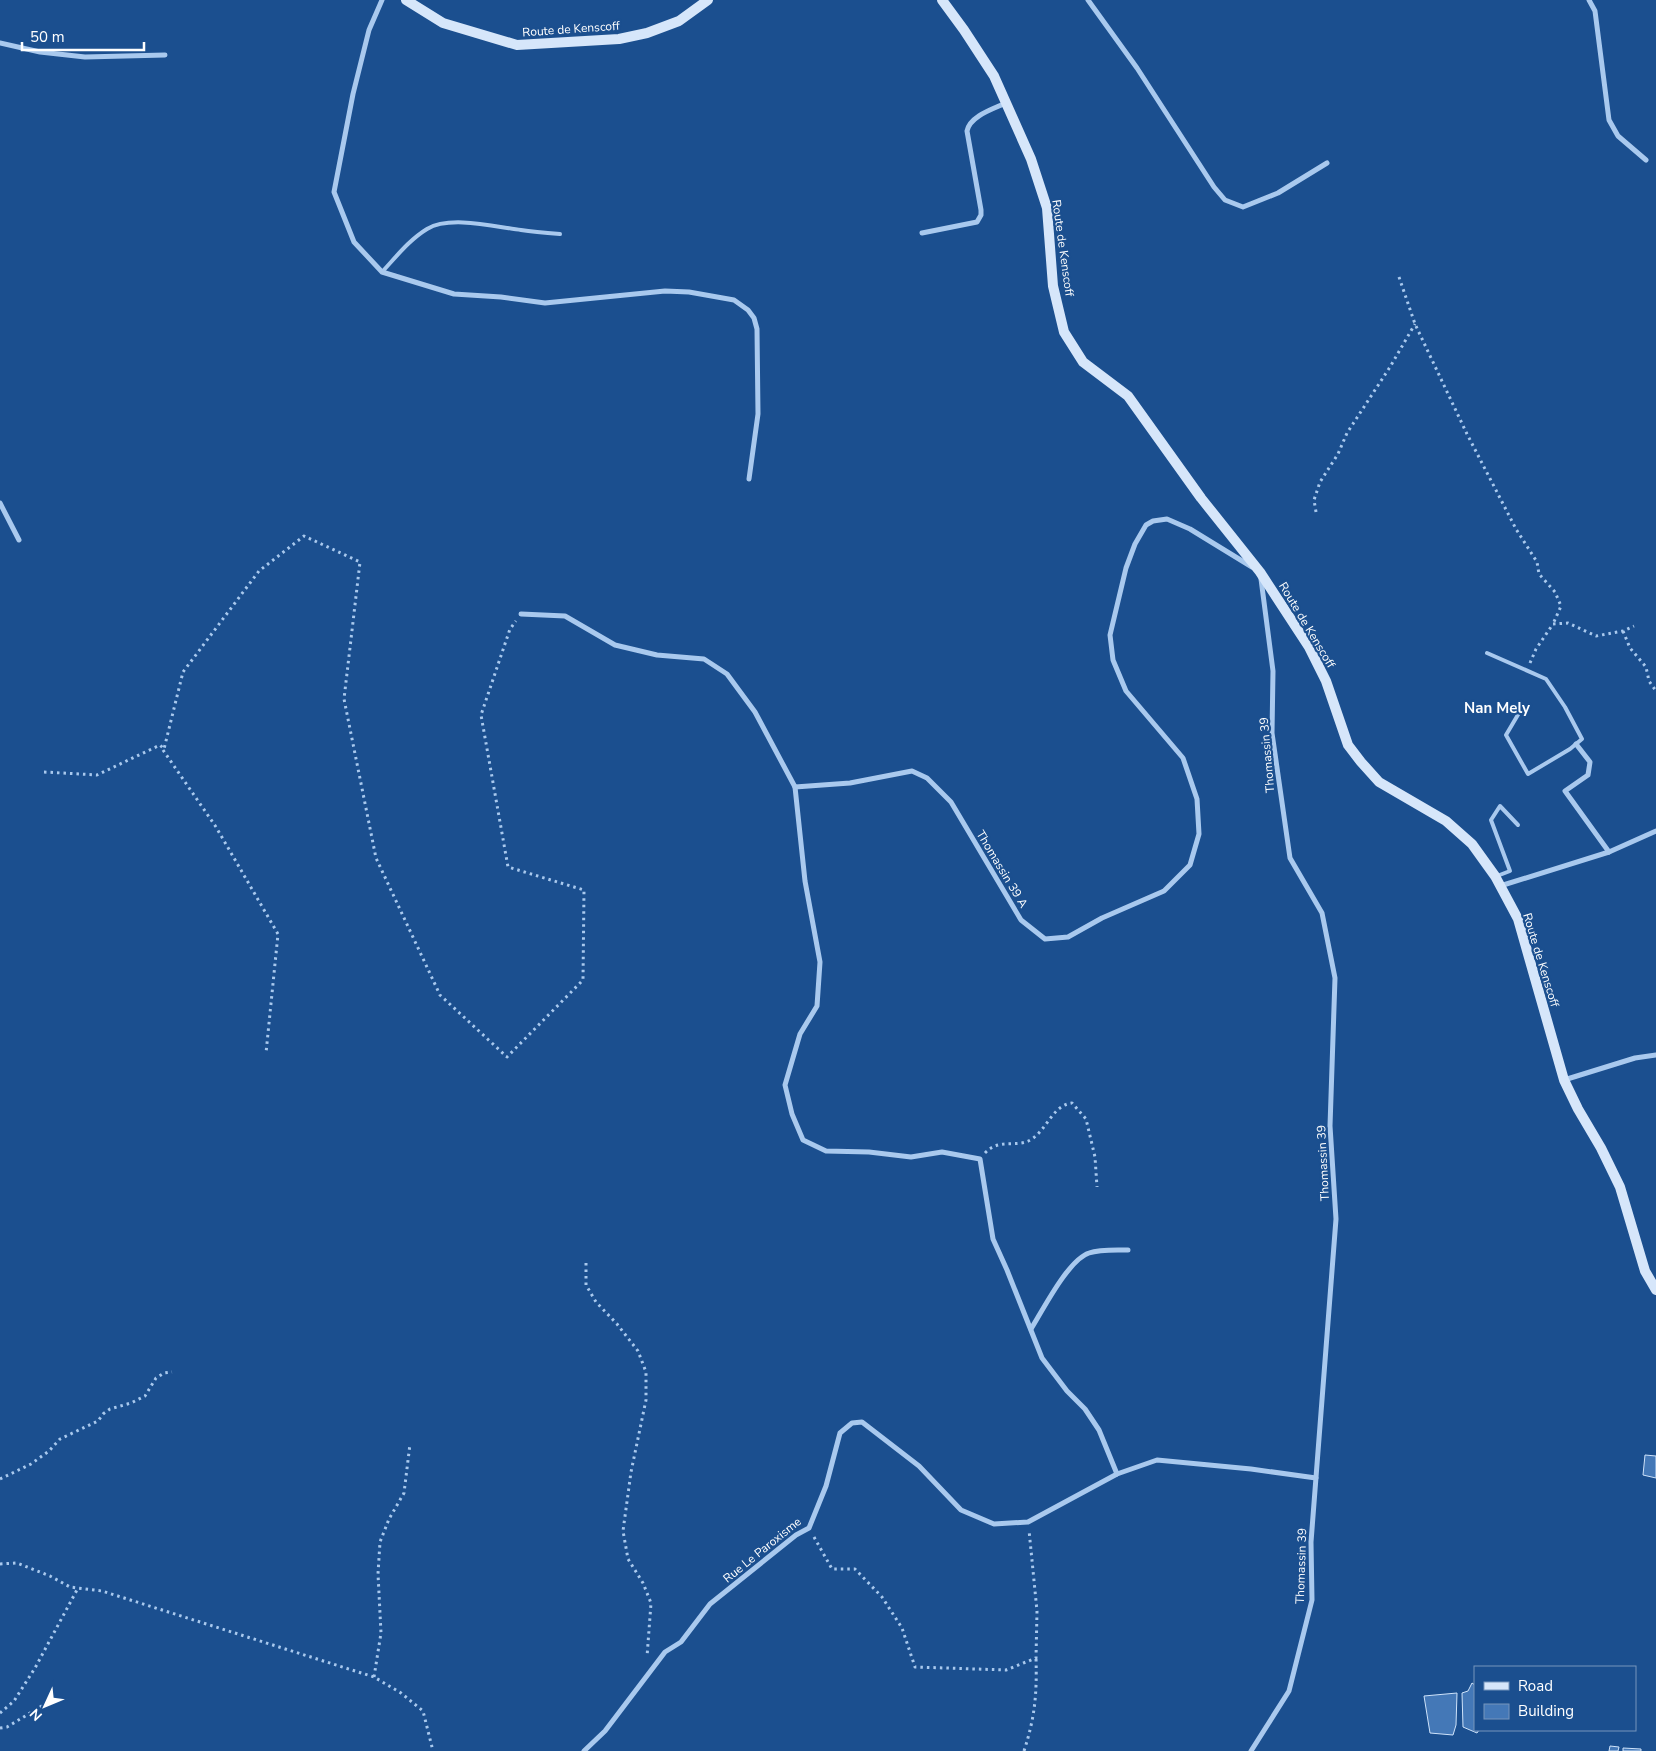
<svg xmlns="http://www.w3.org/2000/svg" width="1656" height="1751" font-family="'Nunito Sans',sans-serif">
<rect width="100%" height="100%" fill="#1b4f8f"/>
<!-- building -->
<g fill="#4478b7" stroke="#cfe3fa">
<polygon points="1645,1455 1656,1456 1656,1478 1643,1475"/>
<polygon points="1472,1683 1475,1685 1475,1730 1479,1730 1477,1733 1463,1727 1462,1693 1468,1691"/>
<polygon points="1457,1693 1456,1725 1453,1735 1430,1733 1424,1696"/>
<polygon points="1610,1746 1619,1747 1618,1751 1609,1751"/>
<polygon points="1623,1748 1641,1749 1641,1751 1623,1751"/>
</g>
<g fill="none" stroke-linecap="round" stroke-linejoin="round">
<!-- path -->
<g stroke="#a9c9ee" stroke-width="3" stroke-dasharray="2.5 4" stroke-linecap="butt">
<polyline points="1399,277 1415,324 1467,434 1516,529 1537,562 1539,574 1555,592 1561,606 1553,624"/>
<polyline points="1316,512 1314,500 1320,482 1338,454 1347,433 1390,367 1415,324"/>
<polyline points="1623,631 1630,648 1646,667 1649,681 1656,691"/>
<polyline points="1530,663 1536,649 1553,624 1568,623 1596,636 1623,631 1634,626"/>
<polyline points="163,750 216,827 278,934 266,1053"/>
<polyline points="44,772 97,775 160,745 164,749 183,672 259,571 304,536 360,562 344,699 376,858 440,995 507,1057 583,980 584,890 508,867 481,715 510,629 516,621"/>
<path d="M 985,1153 C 1000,1137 1017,1149 1032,1139 C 1047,1129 1053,1105 1072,1103 L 1086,1119 L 1095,1157 L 1097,1187"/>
<polyline points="586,1263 586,1285 596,1302 617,1324 638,1351 646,1372 646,1400 631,1472 623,1531 628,1559 643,1583 651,1603 647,1657"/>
<polyline points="0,1479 31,1464 49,1451 60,1439 98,1421 103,1414 110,1409 131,1403 145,1396 156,1378 164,1373 172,1372"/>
<polyline points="814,1537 832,1569 855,1569 882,1597 902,1628 915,1667 1006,1670 1036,1658 1037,1611 1029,1530"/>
<polyline points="0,1564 17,1563 50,1576 70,1587 102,1591 374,1677 401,1693 423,1711 433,1751"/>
<polyline points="374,1677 381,1633 378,1574 380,1542 389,1519 404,1493 410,1444"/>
<polyline points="0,1713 14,1701 35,1668 78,1588"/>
<polyline points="0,1728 7,1727 50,1701"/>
<path d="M 1024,1751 C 1035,1717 1037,1694 1036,1658"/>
</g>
<!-- service -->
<g stroke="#a9c9ee" stroke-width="4">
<path d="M 382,272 C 396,257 409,240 427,229 C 450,215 496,227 521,230 C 534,232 547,233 560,234"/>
<polyline points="1487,653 1546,679 1565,707 1582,739 1570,749 1528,774 1506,735 1519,713"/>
<polyline points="1497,876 1510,871 1491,820 1500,806 1518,825"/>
</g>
<!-- minor -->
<g stroke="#a9c9ee" stroke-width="5">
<polyline points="382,0 369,30 353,94 334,192 354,242 382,272 454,294 501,297 545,303 665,291 689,292 734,300 748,310 754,318 757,329 758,414 749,479"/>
<polyline points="1088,0 1137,68 1214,187 1225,200 1243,207 1278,193 1327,163"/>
<polyline points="1589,0 1595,11 1609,120 1618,136 1646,160"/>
<polyline points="0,43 40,52 85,57 165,55"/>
<path d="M 922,233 L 977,222 L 981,215 L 981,210 L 967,131 C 970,116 993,109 1006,103"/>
<polyline points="0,503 19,540"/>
<polyline points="521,614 565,616 615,645 657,655 704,659 727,674 755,712 795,787 850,783 912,771 927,778 951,802 1021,920 1045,939 1068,937 1102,918 1164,891 1190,865 1199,834 1197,799 1183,758 1126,691 1113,660 1110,635 1126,568 1135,544 1146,525 1153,521 1167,519 1190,529 1252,567"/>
<polyline points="1576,744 1590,762 1588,775 1565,791 1609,852"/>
<polyline points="795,787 805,881 820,962 817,1006 800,1034 785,1085 792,1114 803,1140 826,1151 869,1152 911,1157 942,1152 980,1159 993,1239 1007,1270 1042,1358 1067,1391 1085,1409 1099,1430 1117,1474"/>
<polyline points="1500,886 1609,852 1656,831"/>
<polyline points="1564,1080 1635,1058 1656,1055"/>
<path d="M 1031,1329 C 1043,1310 1068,1260 1089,1253 C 1100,1249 1116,1250 1128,1250"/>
<polyline points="584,1751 605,1731 665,1652 681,1642 710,1604 796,1535 809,1528 826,1486 840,1433 852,1423 862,1422 919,1466 961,1510 994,1524 1028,1522 1117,1474 1157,1460 1251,1469 1316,1478"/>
<polyline points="1251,1751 1289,1691 1312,1600 1311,1542 1336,1219 1330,1126 1335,978 1322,913 1290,858 1272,733 1273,671 1261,579"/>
</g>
<!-- secondary -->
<g stroke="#d6e6fa" stroke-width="10">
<polyline points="406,0 443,23 517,45 619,39 647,33 679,21 708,0"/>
<polyline points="942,0 964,30 994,76 1031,159 1047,208 1053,286 1064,332 1083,362 1128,396 1201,498 1260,572 1309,647 1326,681 1348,745 1361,762 1379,782 1446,821 1472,844 1495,876 1518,919 1564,1080 1578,1109 1601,1148 1620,1187 1645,1271 1656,1290"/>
</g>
</g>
<g text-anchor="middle" stroke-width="4.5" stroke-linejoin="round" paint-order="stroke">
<!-- street labels -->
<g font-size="12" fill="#fff" stroke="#1b4f8f">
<text transform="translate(571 29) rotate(-4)" y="4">Route de Kenscoff</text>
<text transform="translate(1063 248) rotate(82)" y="4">Route de Kenscoff</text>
<text transform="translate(1307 625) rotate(59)" y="4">Route de Kenscoff</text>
<text transform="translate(1267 755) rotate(-95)" y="4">Thomassin 39</text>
<text transform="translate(1002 869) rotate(59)" y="4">Thomassin 39 A</text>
<text transform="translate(1541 960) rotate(73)" y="4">Route de Kenscoff</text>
<text transform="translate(1323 1163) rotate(-93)" y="4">Thomassin 39</text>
<text transform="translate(762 1550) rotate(-39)" y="4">Rue Le Paroxisme</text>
<text transform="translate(1301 1566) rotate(-88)" y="4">Thomassin 39</text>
</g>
<!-- quarter labels -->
<g font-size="15" font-weight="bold" fill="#fff" stroke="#1b4f8f">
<text x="1497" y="713">Nan Mely</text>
</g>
</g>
<!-- legend -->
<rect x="1474" y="1666" width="162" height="65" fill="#1b4f8f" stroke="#7695bc"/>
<rect x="1484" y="1682" width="25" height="8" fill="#d6e6fa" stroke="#7695bc"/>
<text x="1518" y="1691" font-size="15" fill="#ffffff">Road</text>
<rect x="1484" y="1704" width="25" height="15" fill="#4478b7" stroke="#7695bc"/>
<text x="1518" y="1716" font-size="15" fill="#ffffff">Building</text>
<!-- north arrow -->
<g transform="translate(45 1706) rotate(226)" stroke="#1b4f8f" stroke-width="4" paint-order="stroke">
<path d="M0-4L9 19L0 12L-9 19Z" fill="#ffffff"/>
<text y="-8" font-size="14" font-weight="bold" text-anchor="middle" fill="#ffffff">N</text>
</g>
<!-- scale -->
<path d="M22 42v8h122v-8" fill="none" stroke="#ffffff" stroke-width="2.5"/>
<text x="30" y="42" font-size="15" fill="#ffffff" stroke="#1b4f8f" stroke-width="4" paint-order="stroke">50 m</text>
</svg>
